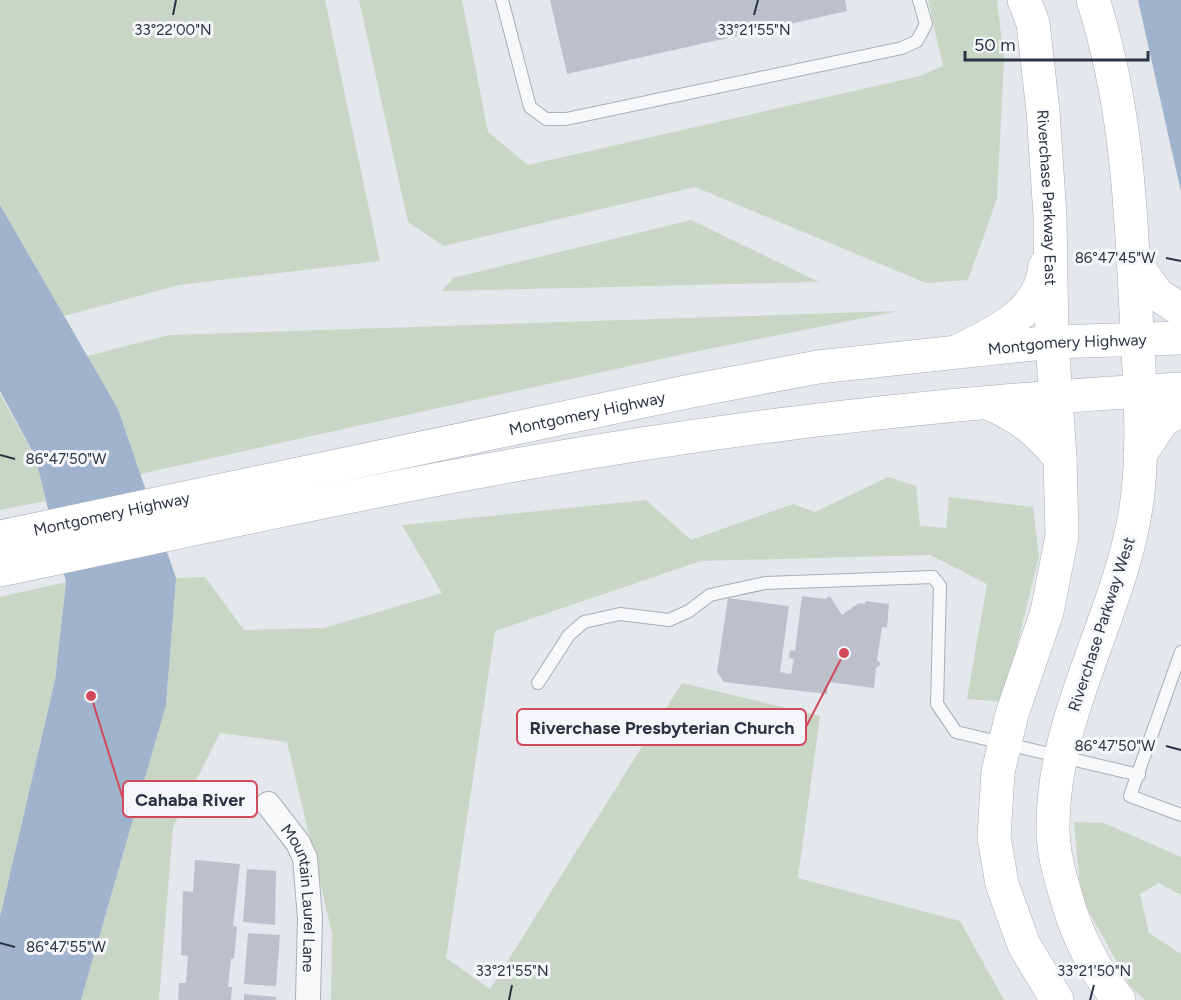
<svg xmlns="http://www.w3.org/2000/svg" width="1181" height="1000" font-family="Figtree,sans-serif">
<rect width="100%" height="100%" fill="#e4e7ec"/>
<!-- green -->
<g fill="#c9d6c5">
<polygon points="0,0 325,0 380,261 179,285 64,316 0,205"/>
<polygon points="359,0 462,0 488,132 528,165 920,76 943,66 928,0 997,0 1004,59 997,199 968,280 926,283 695,187 444,246 408,222"/>
<polygon points="691,220 819,282 442,291 453,278"/>
<polygon points="899,311 693,352 140,474 118,409 87,356 169,335"/>
<polygon points="0,394 35,456 46,501 0,510"/>
<polygon points="888,477 916,486 920,526 946,528 949,497 1033,507 1039,557 1003,702 967,699 987,584 930,555 701,561 495,631 446,958 490,989 682,683 820,716 798,878 960,921 1004,1000 331,1000 332,933 287,742 220,733 173,827 159,1000 81,1000 166,705 176,578 205,577 244,630 324,628 442,593 402,525 646,500 691,540 793,504 815,512"/>
<polygon points="66,582 55,680 0,917 0,597"/>
<polygon points="1074,822 1104,823 1181,857 1181,895 1159,883 1140,894 1149,933 1181,954 1181,1000 1145,1000 1130,986 1081,897"/>
</g>
<!-- water -->
<g fill="#9fb4cc">
<polygon points="1138,0 1181,0 1181,192"/>
<polygon points="0,205 118,409 176,578 166,705 81,1000 0,1000 0,917 55,680 66,582 35,456 0,391"/>
</g>
<!-- building -->
<g fill="#bbc0ca">
<polygon points="550,0 845,0 847,11 567,74"/>
<polygon points="802,596 825,599 830,596 842,615 859,603 865,604 866,601 889,604 887,628 882,627 877,660 881,664 876,668 874,688 828,682 827,694 724,682 717,672 728,598 789,606 780,672 791,674 794,659 789,658 790,650 795,651"/>
<polygon points="195,860 240,864 233,926 237,927 234,959 231,959 228,987 232,987 231,1000 178,1000 179,983 186,983 188,956 181,955 183,891 193,892"/>
<polygon points="247,869 276,871 275,925 243,922"/>
<polygon points="248,933 280,935 276,986 244,984"/>
<polygon points="244,994 276,997 276,1000 244,1000"/>
</g>
<g fill="none" stroke-linecap="round" stroke-linejoin="round">
<defs>
<g id="lane">
<polyline points="502,0 530,107 546,119 566,119 902,48 917,41 926,24 919,0"/>
<polyline points="1181,652 1130,796 1181,815"/>
<polyline points="538,683 569,635 584,622 620,614 669,620 689,611 710,595 765,583 933,577 940,586 937,704 956,732 1139,775"/>
</g>
<g id="street">
<path id="s1" d="M 268,804 L 298,843 L 305,858 L 310,918 L 308,1000"/>
</g>
<g id="secondary">
<path id="s2" d="M 1024,0 L 1033,23 L 1043,111 L 1050,216 L 1052,342 L 1060,458 L 1062,536 L 1047,612 L 1012,714 L 998,772 L 994,837 L 1002,884 L 1024,945 L 1057,1000"/>
<path d="M 1093,0 C 1126,102 1131,205 1136,312 C 1139,372 1144,433 1138,493 C 1125,609 1052,710 1053,829 C 1053,853 1060,876 1067,900 C 1077,935 1095,972 1119,1000"/>
<polyline points="1134,261 1157,294 1181,310"/>
<path d="M 958,351 C 994,333 1041,313 1045,266"/>
<path d="M 988,403 C 1021,417 1037,431 1060,458"/>
<polyline points="1140,455 1163,420 1181,410"/>
</g>
<g id="primary">
<path id="s3" d="M 0,537 L 691,391 L 818,367 L 1052,342 L 1181,338"/>
<path d="M 0,570 C 159,537 317,501 477,472 C 709,429 945,401 1181,389"/>
</g>
</defs>
<!-- lane casing -->
<use href="#lane" stroke="#a9aeb7" stroke-width="14"/>
<!-- street casing -->
<use href="#street" stroke="#a9aeb7" stroke-width="26"/>
<!-- secondary casing -->
<use href="#secondary" stroke="#a9aeb7" stroke-width="34"/>
<!-- primary casing -->
<use href="#primary" stroke="#a3abb8" stroke-width="34"/>
<!-- lane -->
<use href="#lane" stroke="#f7f8fa" stroke-width="12"/>
<!-- street -->
<use href="#street" stroke="#f7f8fa" stroke-width="24"/>
<!-- secondary -->
<use href="#secondary" stroke="#fff" stroke-width="33"/>
<!-- primary -->
<use href="#primary" stroke="#fff" stroke-width="33"/>
</g>
<!-- ticks -->
<path fill="none" stroke="#2b3445" stroke-width="2" d="M 173,15 L 176,0M 754,15 L 758,0M 1166,258 L 1181,261M 0,455 L 15,459M 1166,746 L 1181,750M 0,943 L 15,947M 509,1000 L 512,985M 1090,1000 L 1094,985"/>
<g text-anchor="middle" stroke-width="6" stroke-linejoin="round" paint-order="stroke">
<!-- street labels -->
<g font-size="16" fill="#2b3445" stroke="#f4f6f9">
<text dy="6" stroke="none"><textPath href="#s2" startOffset="200">Riverchase Parkway East</textPath></text>
<text dy="6" stroke="none"><textPath href="#s3" startOffset="1086">Montgomery Highway</textPath></text>
<text dy="6" stroke="none"><textPath href="#s3" startOffset="600">Montgomery Highway</textPath></text>
<text dy="6" stroke="none"><textPath href="#s3" startOffset="114">Montgomery Highway</textPath></text>
<text transform="translate(1101 624) rotate(-72)" y="6">Riverchase Parkway West</text>
<text dy="6" stroke="none"><textPath href="#s1" startOffset="104">Mountain Laurel Lane</textPath></text>
</g>
</g>
<g font-size="15" text-anchor="middle" fill="#2b3445" stroke="#f4f6f9" stroke-width="6" stroke-linejoin="round" paint-order="stroke">
<text x="173" y="35">33°22'00"N</text>
<text x="754" y="35">33°21'55"N</text>
<text x="1115" y="263">86°47'45"W</text>
<text x="66" y="464">86°47'50"W</text>
<text x="1115" y="751">86°47'50"W</text>
<text x="66" y="952">86°47'55"W</text>
<text x="512" y="976">33°21'55"N</text>
<text x="1094" y="976">33°21'50"N</text>
</g>
<!-- callouts -->
<path fill="none" stroke="#d1495b" stroke-width="2" d="M844 653L806 727M91 696L123 799"/>
<g fill="#d1495b" stroke="#f4f6f9" stroke-width="2">
<circle cx="844" cy="653" r="6"/>
<circle cx="91" cy="696" r="6"/>
</g>
<g fill="#f4f6f9" stroke="#d1495b" stroke-width="2">
<rect x="517" y="709" width="289" height="36" rx="6"/>
<rect x="123" y="781" width="134" height="36" rx="6"/>
</g>
<g font-size="18" text-anchor="middle" font-weight="bold" fill="#2b3445">
<text x="662" y="734">Riverchase Presbyterian Church</text>
<text x="190" y="806">Cahaba River</text>
</g>
<!-- scale -->
<path d="M965 51v9h183v-9" fill="none" stroke="#2b3445" stroke-width="3"/>
<text x="974" y="51" font-size="18" fill="#2b3445" stroke="#f4f6f9" stroke-width="4.5" paint-order="stroke">50 m</text>
</svg>
